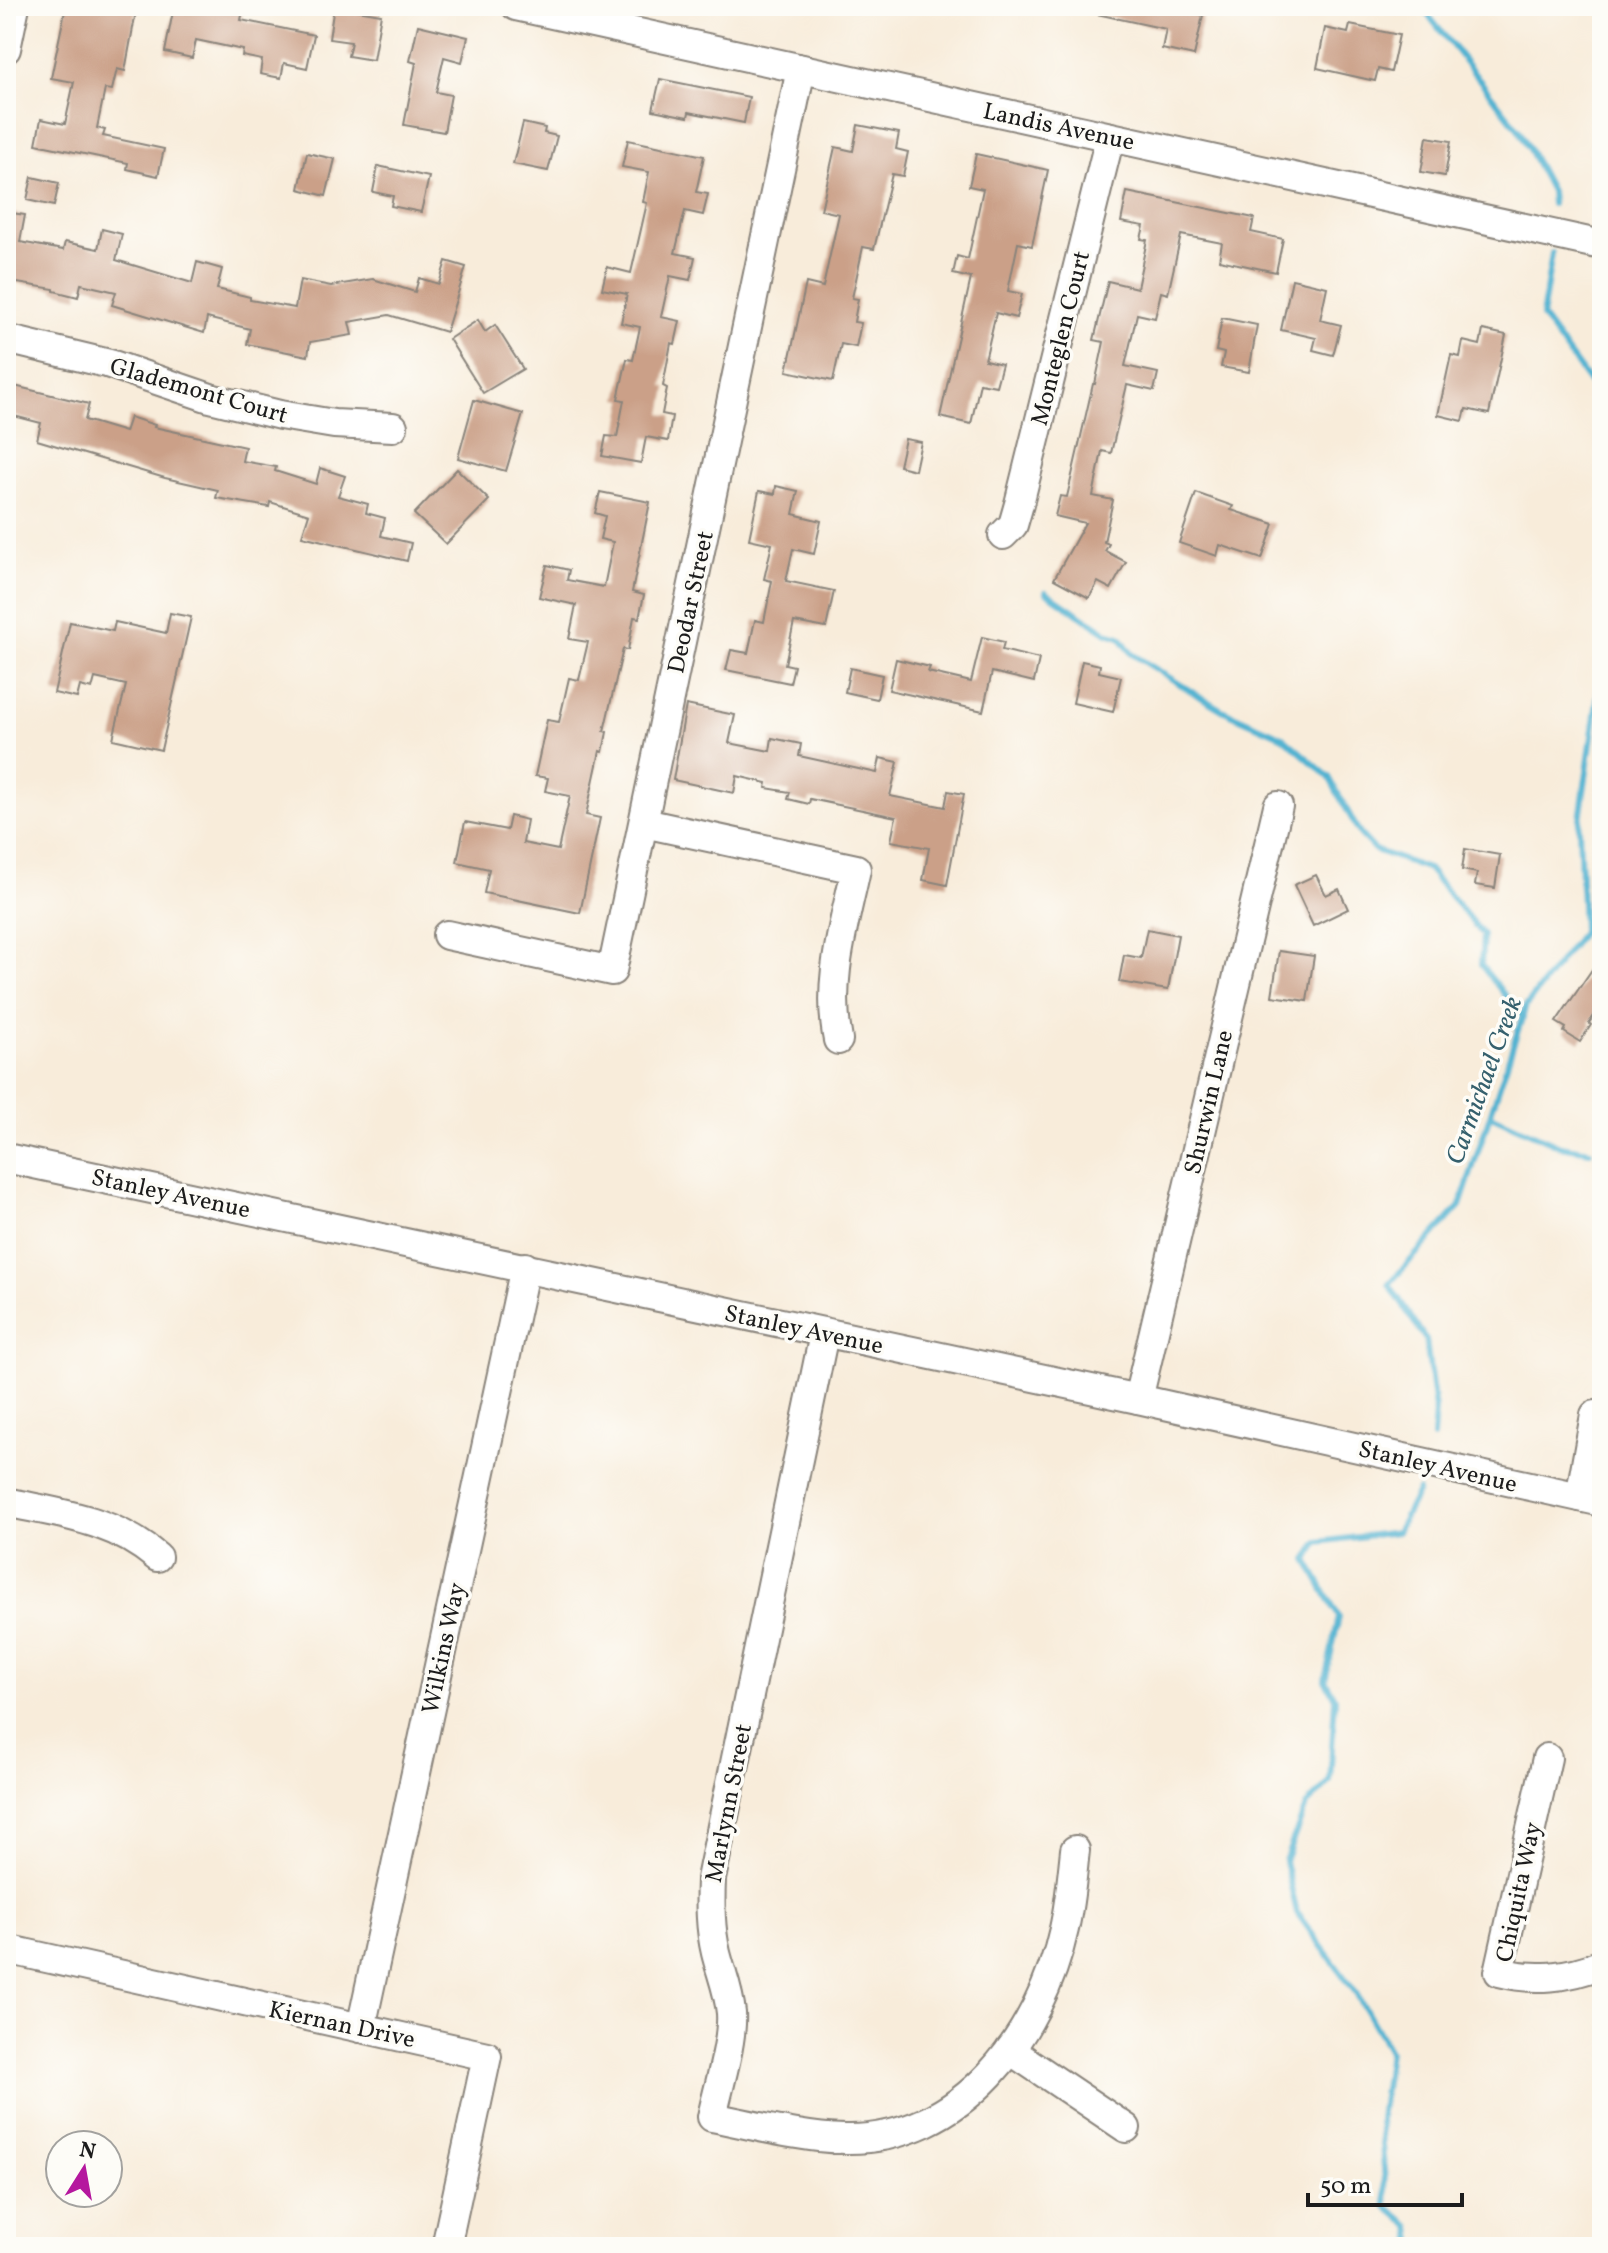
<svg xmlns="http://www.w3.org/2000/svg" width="1608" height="2253" font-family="Vollkorn,serif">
<rect width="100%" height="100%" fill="#fdfcf7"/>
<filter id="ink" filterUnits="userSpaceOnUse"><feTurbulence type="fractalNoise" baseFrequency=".0125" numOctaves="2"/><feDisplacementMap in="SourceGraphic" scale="16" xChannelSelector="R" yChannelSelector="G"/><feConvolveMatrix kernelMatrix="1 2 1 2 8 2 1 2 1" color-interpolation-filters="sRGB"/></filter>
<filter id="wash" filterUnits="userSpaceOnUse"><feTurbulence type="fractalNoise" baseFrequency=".006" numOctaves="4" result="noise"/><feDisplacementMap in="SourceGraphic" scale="32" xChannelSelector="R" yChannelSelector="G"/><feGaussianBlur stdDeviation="1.8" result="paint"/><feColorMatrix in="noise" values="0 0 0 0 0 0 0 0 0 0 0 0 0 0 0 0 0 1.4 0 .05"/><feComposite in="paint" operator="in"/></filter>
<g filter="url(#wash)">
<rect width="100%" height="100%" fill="#f8ecda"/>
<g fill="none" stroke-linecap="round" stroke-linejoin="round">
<!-- stream -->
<g stroke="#53b3d1" stroke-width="6">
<polyline points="1432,6 1425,11 1519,130 1551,191 1552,204"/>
<polyline points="1552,253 1542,317 1602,399"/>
<polyline points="1046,592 1107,633 1120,637 1132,654 1194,693 1224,711 1283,737 1329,777 1360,834 1375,850 1428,869 1483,935 1481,965 1523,1018"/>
<polyline points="1491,1115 1560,1146 1590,1151"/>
<polyline points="1433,1437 1435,1410 1426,1340 1389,1284 1460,1206 1526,1006 1583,931 1579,827 1602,666"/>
<polyline points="1414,2247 1411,2227 1387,2207 1380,2119 1389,2051 1356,1993 1297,1913 1285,1861 1306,1806 1330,1782 1335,1698 1325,1680 1339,1617 1307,1560 1318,1542 1397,1532 1418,1491"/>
</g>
</g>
<g id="blocks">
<!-- building -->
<g fill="#cba088">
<polygon points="66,6 137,6 125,71 117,69 112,90 105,89 97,128 105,130 103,136 164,149 158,176 127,169 128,163 36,144 41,119 65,124 74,82 51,78"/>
<polygon points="174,6 244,6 241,20 314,35 307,68 284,63 281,78 260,74 262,60 242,56 243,50 196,40 192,58 165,52"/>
<polygon points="334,6 381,14 373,60 348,56 351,42 329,39"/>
<polygon points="1092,6 1161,6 1203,15 1194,56 1162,49 1166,29 1092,13"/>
<polygon points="418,25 468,37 462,62 444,57 436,92 451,95 444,132 404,125 416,63 410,61"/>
<polygon points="1350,25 1399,35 1391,72 1378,69 1375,81 1317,68 1325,28 1348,33"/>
<polygon points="660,79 749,97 744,123 689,112 688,117 653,110"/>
<polygon points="523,123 545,128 544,133 557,136 548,171 513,164"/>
<polygon points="858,125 899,133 896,149 908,152 903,176 892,174 874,249 863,247 852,298 858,299 854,322 861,323 856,347 841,344 833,381 787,371 806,283 823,287 839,214 821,210 835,147 853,151"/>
<polygon points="1427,137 1451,141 1445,176 1421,172"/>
<polygon points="628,140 704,156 696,192 708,194 703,215 685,211 675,253 695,257 690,280 670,276 661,317 680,321 675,344 671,343 663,386 667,388 662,414 672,416 668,441 646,437 641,463 602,456 606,436 617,437 624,400 618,399 627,359 633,360 640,327 621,323 627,294 602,289 607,267 631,273 647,203 643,202 649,172 622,167"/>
<polygon points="307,153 335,159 326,196 299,189"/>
<polygon points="976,154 1048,170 1032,246 1018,243 1008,291 1022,294 1016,318 996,313 985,360 1002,364 996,386 980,383 971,424 940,417 971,278 953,274 957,256 968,259 983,189 969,186"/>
<polygon points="378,166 429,177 421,212 391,206 393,196 373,192"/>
<polygon points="32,177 59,183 54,206 27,200"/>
<polygon points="1127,192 1254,218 1251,232 1283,239 1276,272 1219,260 1222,243 1181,235 1168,294 1161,292 1155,318 1137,314 1125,366 1158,373 1154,391 1127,385 1111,453 1102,451 1093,496 1113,500 1104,542 1109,544 1105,551 1126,562 1111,589 1098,582 1089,598 1054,579 1085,523 1055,516 1060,496 1067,497 1093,384 1095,384 1104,342 1094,340 1108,281 1137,288 1147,240 1141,239 1144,226 1121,222"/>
<polygon points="6,212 25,215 20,242 63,250 65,242 98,249 102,229 122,234 116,260 192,283 197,262 222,269 217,289 250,297 250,300 295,308 300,280 331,286 373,279 415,292 419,278 439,284 446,261 466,267 446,332 389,315 349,322 352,335 310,342 308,356 247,344 250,329 207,318 204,333 112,305 116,292 81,284 78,297 54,291 54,289 11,282 12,274 6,273"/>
<polygon points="1292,279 1327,287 1320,320 1341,325 1333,355 1313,350 1316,338 1281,330"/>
<polygon points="1222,318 1257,325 1249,372 1221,367 1224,353 1216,351"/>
<polygon points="478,320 485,332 495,325 523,369 483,393 449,339"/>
<polygon points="1483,330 1506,335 1489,414 1466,409 1463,421 1438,415 1451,355 1460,357 1463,341 1480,345"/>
<polygon points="6,384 89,404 85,420 125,432 130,417 155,425 154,427 245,447 242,461 276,467 275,471 316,484 320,468 345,476 338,496 368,504 366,513 385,518 381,536 411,543 407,561 302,536 309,514 270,502 269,507 216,498 218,490 165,478 37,440 41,423 6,414"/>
<polygon points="474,400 523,414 506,471 458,458"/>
<polygon points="905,439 921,442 915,470 899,466"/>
<polygon points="457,469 489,500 446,544 414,514"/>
<polygon points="776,486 798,491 793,514 821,521 814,554 793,549 786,581 834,591 826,628 794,622 785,664 794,666 790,683 726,670 731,650 748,653 755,620 764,622 772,581 764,579 772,544 749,539 759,491 775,494"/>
<polygon points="600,492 650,502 632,592 644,595 639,618 634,617 628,650 623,649 604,731 607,732 603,752 600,751 586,815 600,818 580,913 484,893 489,869 457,862 465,822 507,830 510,816 527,820 523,843 558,850 570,796 545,791 548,778 535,776 547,720 559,722 569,678 579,680 588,642 569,639 576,605 539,597 547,565 569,570 567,580 604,587 613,542 600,539 605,516 595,513"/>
<polygon points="1196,493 1233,506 1231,510 1274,524 1262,559 1220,545 1217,556 1179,543"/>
<polygon points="170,613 191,617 161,750 113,739 126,685 95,678 92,689 80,686 77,698 54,693 70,622 113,631 115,622 166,633"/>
<polygon points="982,637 1004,642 1002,650 1039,659 1034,682 992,672 983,711 889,690 896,659 930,667 928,672 971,682"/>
<polygon points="1082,661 1100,665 1099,672 1121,677 1113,712 1073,703"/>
<polygon points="850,668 882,675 877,699 845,692"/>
<polygon points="686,705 735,715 729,743 770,751 772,738 801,744 799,756 877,773 880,758 898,762 890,796 945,807 948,791 964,794 947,885 923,880 929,848 891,841 896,817 810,799 809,804 788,799 790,792 766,788 767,783 737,776 734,793 673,780"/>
<polygon points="1465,849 1500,855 1495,888 1475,885 1477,873 1462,870"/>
<polygon points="1316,875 1326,895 1339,889 1348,909 1313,926 1294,885"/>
<polygon points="1147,929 1178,935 1168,990 1119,982 1124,955 1141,958"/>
<polygon points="1279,951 1314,956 1307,1001 1272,996"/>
<polygon points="1602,955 1602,1004 1589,1023 1591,1025 1580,1042 1564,1032 1566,1028 1556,1022"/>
</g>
</g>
</g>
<g filter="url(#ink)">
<use href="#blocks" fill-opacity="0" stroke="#8a847b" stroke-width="2"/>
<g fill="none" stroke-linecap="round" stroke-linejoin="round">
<defs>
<g id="minor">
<polyline points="516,6 1602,245"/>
<polyline points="6,49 15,6"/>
<polyline points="6,339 110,364 210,398 280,415 334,424 393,427"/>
<polyline points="1003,535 1013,525 1019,504 1110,137"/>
<path d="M 644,823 L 856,869 C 844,926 826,982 838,1040"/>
<polyline points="447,935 612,971 801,69"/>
<polyline points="6,1158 1138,1399 1602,1502"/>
<path d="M 824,1334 L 711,1879 C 710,1905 710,1928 716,1953 C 721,1973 729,1992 731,2013 C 733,2041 718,2088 712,2117 C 753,2125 803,2138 844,2139 C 962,2142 1041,2034 1064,1929 C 1070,1903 1072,1877 1075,1850"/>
<polyline points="1138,1399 1278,806"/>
<polyline points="1580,1497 1595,1415"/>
<path d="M 6,1502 C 61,1514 113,1519 157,1557"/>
<path d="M 1547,1758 L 1499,1972 C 1535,1981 1567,1978 1602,1964"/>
<polyline points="6,1949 487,2056 446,2247"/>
<polyline points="361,2028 525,1267"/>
<polyline points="1010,2050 1126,2128"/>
</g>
</defs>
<!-- minor casing -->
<use href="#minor" stroke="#8a847b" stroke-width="32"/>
<!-- minor -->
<use href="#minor" stroke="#fff" stroke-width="28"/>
</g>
</g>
<g text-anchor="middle" stroke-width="7" stroke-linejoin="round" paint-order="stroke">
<!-- street labels -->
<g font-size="24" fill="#1c1c1c" stroke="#fdfcf7">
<text transform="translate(1059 126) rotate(12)" y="8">Landis Avenue</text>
<text transform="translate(1060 338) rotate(-76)" y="8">Monteglen Court</text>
<text transform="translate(199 390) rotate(16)" y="8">Glademont Court</text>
<text transform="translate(690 602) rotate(-78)" y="8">Deodar Street</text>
<text transform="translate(1208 1102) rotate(-77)" y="8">Shurwin Lane</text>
<text transform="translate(171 1193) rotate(12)" y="8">Stanley Avenue</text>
<text transform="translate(804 1329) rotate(12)" y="8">Stanley Avenue</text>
<text transform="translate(1438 1466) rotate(13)" y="8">Stanley Avenue</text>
<text transform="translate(443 1648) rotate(-78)" y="8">Wilkins Way</text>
<text transform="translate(728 1803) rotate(-79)" y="8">Marlynn Street</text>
<text transform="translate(1518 1892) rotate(-78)" y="8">Chiquita Way</text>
<text transform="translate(342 2024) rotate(12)" y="8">Kiernan Drive</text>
</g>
<!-- water labels -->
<g font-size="26" font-style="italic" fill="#35606d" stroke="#fdfcf7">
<text transform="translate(1483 1080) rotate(-70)" y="9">Carmichael Creek</text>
</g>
</g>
<!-- margin -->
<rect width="1608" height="2253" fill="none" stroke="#fdfcf7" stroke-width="32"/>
<!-- north arrow -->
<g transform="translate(84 2169) rotate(11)"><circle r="38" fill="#fdfcf7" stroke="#a3a29f" stroke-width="2"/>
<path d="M0-6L14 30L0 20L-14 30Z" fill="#b5179e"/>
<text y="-12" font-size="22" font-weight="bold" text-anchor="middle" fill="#1c1c1c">N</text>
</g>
<!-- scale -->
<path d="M1308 2193v12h154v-12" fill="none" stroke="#1c1c1c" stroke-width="4"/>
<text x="1320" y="2193" font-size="24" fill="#1c1c1c" stroke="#fdfcf7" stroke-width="6" paint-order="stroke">50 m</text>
</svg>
